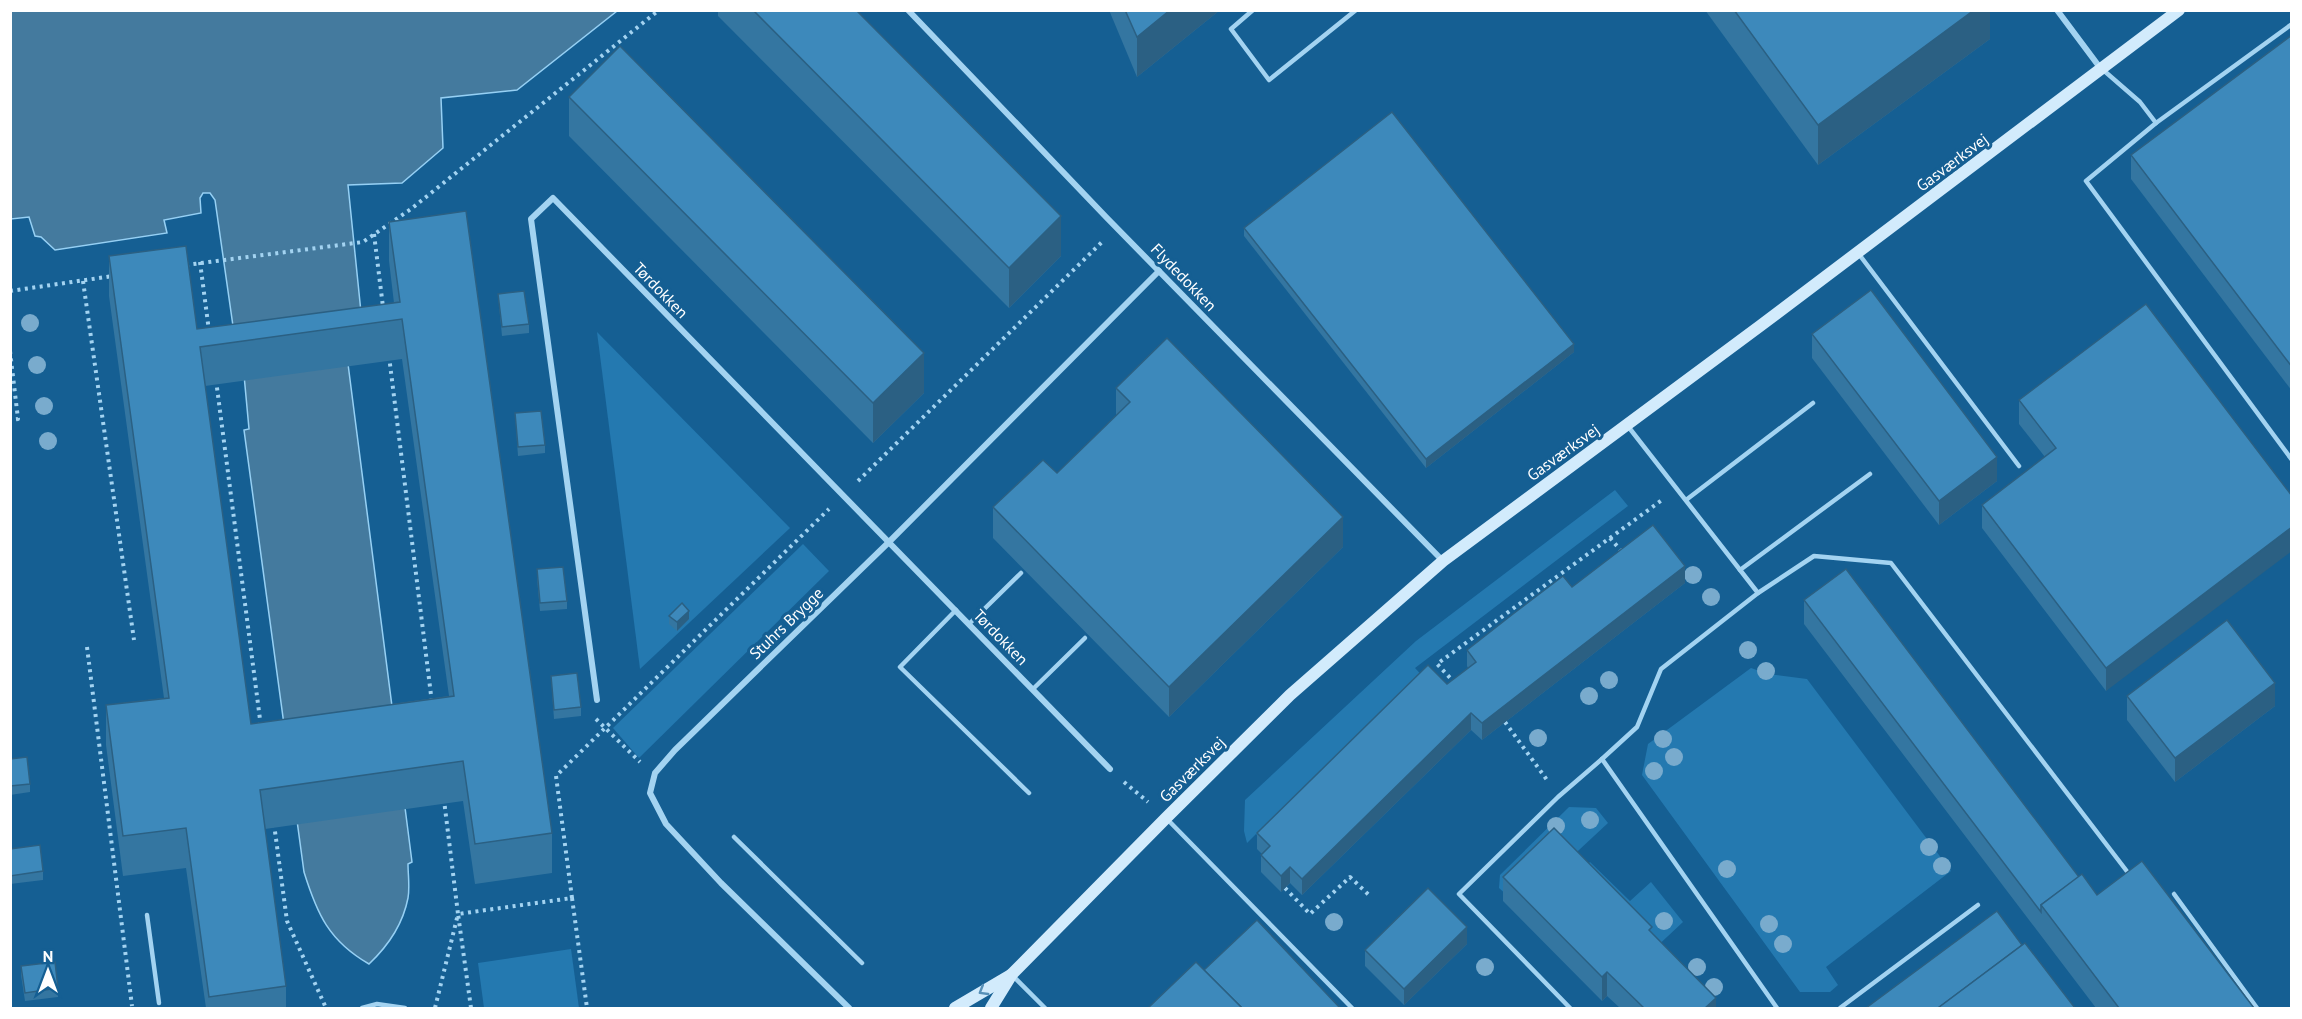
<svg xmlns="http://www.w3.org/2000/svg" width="2302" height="1019" font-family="'PT Sans',sans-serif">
<rect width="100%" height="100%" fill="#155f93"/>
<!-- green -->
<g fill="#2479b0">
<polygon points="597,332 790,528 640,669"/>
<polygon points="1615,490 1628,506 1415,668 1428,682 1264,842 1256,834 1247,843 1244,831 1245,800 1416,641"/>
<polygon points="803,544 829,571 639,758 613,728"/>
<polygon points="1751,668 1768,674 1807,679 1951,871 1826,967 1838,985 1830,992 1800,992 1642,775 1648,744"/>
<polygon points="1569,807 1596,808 1608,823 1565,863 1508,896 1499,888 1500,875"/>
<polygon points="1590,862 1630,901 1651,882 1683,922 1652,951 1577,875"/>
<polygon points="571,949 579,1008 484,1008 478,963"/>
</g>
<!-- water -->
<path fill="#447a9e" stroke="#96d0f4" stroke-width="1.5" d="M 10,11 L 617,11 L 517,90 L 441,98 L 443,148 L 402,183 L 348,185 L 362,322 L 343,325 L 412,862 L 408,864 C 408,875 410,887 408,898 C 403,924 388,946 369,964 C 329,941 317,914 304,872 L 244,430 L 249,429 L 244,375 L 240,375 L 215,200 L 210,193 L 203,193 L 200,198 L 201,213 L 164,220 L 167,233 L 55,250 L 41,237 L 35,236 L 29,217 L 11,219 Z"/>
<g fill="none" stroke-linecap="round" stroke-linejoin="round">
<!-- path -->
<g stroke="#a3d3f1" stroke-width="4" stroke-dasharray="3 4.5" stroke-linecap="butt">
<polyline points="374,234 383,307"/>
<polyline points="200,262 209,331"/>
<polyline points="186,265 363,242 411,209 659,10"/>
<polyline points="83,281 134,640"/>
<polyline points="10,291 113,276"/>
<polyline points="10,351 18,419 10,420"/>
<polyline points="389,356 432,703"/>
<polyline points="216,380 261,727"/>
<polyline points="858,481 1103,241"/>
<polyline points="1610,538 1623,553"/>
<polyline points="87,647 132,1006"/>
<polyline points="1455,683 1437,664 1662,500"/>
<polyline points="596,719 640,762"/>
<polyline points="1505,722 1547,780"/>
<polyline points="1124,782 1148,802"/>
<polyline points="274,824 287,921 326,1008"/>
<polyline points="1285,888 1310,914 1350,877 1370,896"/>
<polyline points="572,898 587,1008"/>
<polyline points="435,1008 458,914 444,800"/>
<polyline points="471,1008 458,914 572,898 556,776 829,509"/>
</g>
<!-- lane -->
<g stroke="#a3d3f1" stroke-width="4.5">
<polyline points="1253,10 1231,29 1269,80 1356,10"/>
<polyline points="2292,24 2156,123 2086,181 2292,460"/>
<polyline points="2102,69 2140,102 2156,123"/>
<polyline points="1858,253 2019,466"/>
<polyline points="1627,425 1758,593"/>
<polyline points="1686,500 1813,403"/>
<polyline points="1740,570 1870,474"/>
<polyline points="956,610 900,667 1029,793"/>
<polyline points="969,624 1021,573"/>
<polyline points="1033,689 1085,638"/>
<polyline points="1168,820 1352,1008"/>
<polyline points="734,837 862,963"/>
<polyline points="2174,894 2257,1008"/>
<polyline points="147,915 159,1003"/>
<polyline points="1013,976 1045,1008"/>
<polyline points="362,1008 377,1004 405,1008"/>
<polyline points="1570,1008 1459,894 1558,797 1602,759"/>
<polyline points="1777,1008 1602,759 1637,727 1661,669 1758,593 1814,556 1891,563 2129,874"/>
<polyline points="1840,1008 1978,905"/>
</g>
<!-- street -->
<g stroke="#a3d3f1" stroke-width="6">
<polyline points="908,10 1107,218 1443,561"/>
<polyline points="2057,10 2101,69"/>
<polyline points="597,700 531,219 553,198 1110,769"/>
<polyline points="849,1008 721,883 666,824 650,793 655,773 675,750 889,542 1159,271"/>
</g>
<!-- secondary -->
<g stroke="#d2ebfc" stroke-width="12">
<polyline points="955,1008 1011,975"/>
<polyline points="991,1008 1012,974 1166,818 1290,695 1443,561 1760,326 2179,10"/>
</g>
</g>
<!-- trees -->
<g fill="#79abcd">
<circle cx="30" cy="323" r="9"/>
<circle cx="37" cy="365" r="9"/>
<circle cx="44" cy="406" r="9"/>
<circle cx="48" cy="441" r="9"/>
<circle cx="1693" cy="575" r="9"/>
<circle cx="1711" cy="597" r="9"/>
<circle cx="1748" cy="650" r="9"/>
<circle cx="1766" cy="671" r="9"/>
<circle cx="1609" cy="680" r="9"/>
<circle cx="1589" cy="696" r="9"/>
<circle cx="1538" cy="738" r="9"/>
<circle cx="1663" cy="739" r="9"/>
<circle cx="1674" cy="757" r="9"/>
<circle cx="1654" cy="771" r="9"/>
<circle cx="1590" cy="820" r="9"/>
<circle cx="1556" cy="826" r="9"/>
<circle cx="1929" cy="847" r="9"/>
<circle cx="1942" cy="866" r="9"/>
<circle cx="1727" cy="869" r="9"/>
<circle cx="1664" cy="921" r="9"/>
<circle cx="1334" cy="922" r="9"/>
<circle cx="1769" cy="924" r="9"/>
<circle cx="1783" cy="944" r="9"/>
<circle cx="1485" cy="967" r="9"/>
<circle cx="1697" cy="967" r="9"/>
<circle cx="1714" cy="987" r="9"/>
</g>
<!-- wall -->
<g fill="#3476a1" fill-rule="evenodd">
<polygon points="718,10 856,10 1061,256 1009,308 718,16"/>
<polygon points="1109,10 1220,10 1137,77"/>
<polygon points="1705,10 1990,10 1990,39 1818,165"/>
<polygon points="2292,35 2292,391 2131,179 2131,155"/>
<polygon points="569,97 924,393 873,443 569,136"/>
<path d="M 389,222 L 552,833 L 552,873 L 475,884 L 463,801 L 265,829 L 286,986 L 286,1008 L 206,1008 L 186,868 L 123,876 L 106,745 L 106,705 L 164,698 L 109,296 L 109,256 L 197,329 L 394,303 L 389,261 ZM 402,359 L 449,696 L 251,724 L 205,386 Z"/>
<polygon points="1244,228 1574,352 1426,468 1244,236"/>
<polygon points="498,294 529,324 529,333 502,336"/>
<polygon points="1812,334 1997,481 1939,525 1812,358"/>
<polygon points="1116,388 1343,547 1169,717 993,538 993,507 1057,473 1116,416"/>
<polygon points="2019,400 2292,496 2106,691 1982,528 1982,505 2045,457 2019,424"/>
<polygon points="515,413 545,445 545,453 518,456"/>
<polygon points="537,569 567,601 567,609 540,611 537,578"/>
<polygon points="1685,583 1482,740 1471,730 1302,895 1290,883 1281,892 1261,872 1261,855 1262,854 1257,849 1257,833 1468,668 1467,666 1467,650 1572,587"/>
<polygon points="1804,600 2097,895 2254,1008 2096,1008 1804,624"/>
<polygon points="669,616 689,619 677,631 669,624"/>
<polygon points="551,676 581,707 581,716 554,719"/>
<polygon points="2127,696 2275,706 2175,782 2127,720"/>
<polygon points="10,759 30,784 30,792 10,795"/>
<polygon points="10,849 43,871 43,880 10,884"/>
<polygon points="1503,877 1652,933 1716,1008 1620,1008 1607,996 1602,1001 1503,901"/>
<polygon points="1467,944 1404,1005 1365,966 1365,950"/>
<polygon points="21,966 58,988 58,997 25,1001 21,975"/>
</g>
<!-- shaded-wall -->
<g fill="#2b6083">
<polygon points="1170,10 1220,10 1137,77 1137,37"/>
<polygon points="1974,10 1990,10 1990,39 1818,165 1818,125"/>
<polygon points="1061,216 1061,256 1009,308 1009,268"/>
<polygon points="1574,344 1574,352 1426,468 1426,459"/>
<polygon points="924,353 924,393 873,443 873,403"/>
<polygon points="1997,457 1997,481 1939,525 1939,501"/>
<polygon points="1343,517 1343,547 1169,717 1169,687"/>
<polygon points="2292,527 2292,551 2106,691 2106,668"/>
<polygon points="1685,566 1685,583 1482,740 1482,723"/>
<polygon points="689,611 689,619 677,631 677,622"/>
<polygon points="2275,683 2275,706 2175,782 2175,758"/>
<polygon points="1471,713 1471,730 1302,895 1302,879"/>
<polygon points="1290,867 1290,883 1281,892 1281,876"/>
<polygon points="1467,927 1467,944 1404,1005 1404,989"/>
<polygon points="1607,972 1607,996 1602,1001 1602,977"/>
<polygon points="1716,998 1716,1008 1705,1008"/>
</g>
<!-- building -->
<g fill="#3d89bb" stroke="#2b6083" stroke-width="1.5" fill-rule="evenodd">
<polygon points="753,10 856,10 1061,216 1009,268"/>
<polygon points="1125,10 1170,10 1137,37"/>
<polygon points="1734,10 1974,10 1818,125"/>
<polygon points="2292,35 2292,367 2131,155"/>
<polygon points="620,46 924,353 873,403 569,97"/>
<polygon points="1392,112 1574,344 1426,459 1244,228"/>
<path d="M 466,211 L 552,833 L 475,844 L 463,761 L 260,790 L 286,986 L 209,997 L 186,828 L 123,836 L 106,705 L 169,698 L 109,256 L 186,246 L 197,329 L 400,302 L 389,222 ZM 402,319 L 454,696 L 251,724 L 200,347 Z"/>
<polygon points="1871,290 1997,457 1939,501 1812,334"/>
<polygon points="524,291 529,324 502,327 498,294"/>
<polygon points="2146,304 2292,496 2292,527 2106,668 1982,505 2056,448 2019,400"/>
<polygon points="1167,338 1343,517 1169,687 993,507 1043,460 1057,473 1130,402 1116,388"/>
<polygon points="541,411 545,445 518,447 515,413"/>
<polygon points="1653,525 1685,566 1482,723 1471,713 1302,879 1290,867 1281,876 1261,855 1270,846 1257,833 1428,665 1447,684 1476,662 1467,650 1513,614 1563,576 1572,587"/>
<polygon points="563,567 567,601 540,603 537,569"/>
<polygon points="1846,569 2079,877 2041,905 2041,912 1804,600"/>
<polygon points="682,603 689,611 677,622 669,616"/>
<polygon points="2227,620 2275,683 2175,758 2127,696"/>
<polygon points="577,673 581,707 554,710 551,676"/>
<polygon points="27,757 30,784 10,786 10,759"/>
<polygon points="1554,828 1652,927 1649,930 1716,998 1705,1008 1644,1008 1607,972 1602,977 1503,877"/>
<polygon points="40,845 43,871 10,876 10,849"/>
<polygon points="2142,861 2254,1008 2119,1008 2041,905 2082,874 2097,895"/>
<polygon points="1428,888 1467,927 1404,989 1365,950"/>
<polygon points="1997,911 2022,945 1938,1008 1866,1008"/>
<polygon points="1257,920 1340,1008 1242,1008 1204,970"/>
<polygon points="2025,943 2075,1008 1938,1008"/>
<polygon points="55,962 58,988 25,993 21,966"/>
<polygon points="1196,962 1242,1008 1148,1008"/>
</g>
<!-- one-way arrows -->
<defs><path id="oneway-chevron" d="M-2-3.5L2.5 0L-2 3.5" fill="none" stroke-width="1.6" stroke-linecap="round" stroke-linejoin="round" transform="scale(1.5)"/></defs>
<use stroke="#5790b8" href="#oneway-chevron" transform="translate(983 991) rotate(149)"/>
<g text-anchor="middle" stroke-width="6" stroke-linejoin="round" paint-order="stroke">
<!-- street labels -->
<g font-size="16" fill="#fff" stroke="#155f93">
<text transform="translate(1952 162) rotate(-37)" y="6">Gasværksvej</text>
<text transform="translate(1184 277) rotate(46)" y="6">Flydedokken</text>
<text transform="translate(661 290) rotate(46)" y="6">Tørdokken</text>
<text transform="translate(1563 452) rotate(-36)" y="6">Gasværksvej</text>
<text transform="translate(786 623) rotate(-44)" y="6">Stuhrs Brygge</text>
<text transform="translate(1001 637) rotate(46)" y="6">Tørdokken</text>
<text transform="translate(1192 769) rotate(-45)" y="6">Gasværksvej</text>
</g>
</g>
<!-- border -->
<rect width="2302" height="1019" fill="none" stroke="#ffffff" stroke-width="24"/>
<!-- north arrow -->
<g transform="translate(48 971)" stroke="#155f93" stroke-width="4.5" paint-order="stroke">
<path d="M0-4.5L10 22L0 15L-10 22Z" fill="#ffffff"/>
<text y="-9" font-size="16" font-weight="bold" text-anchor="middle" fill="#ffffff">N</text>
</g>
</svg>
